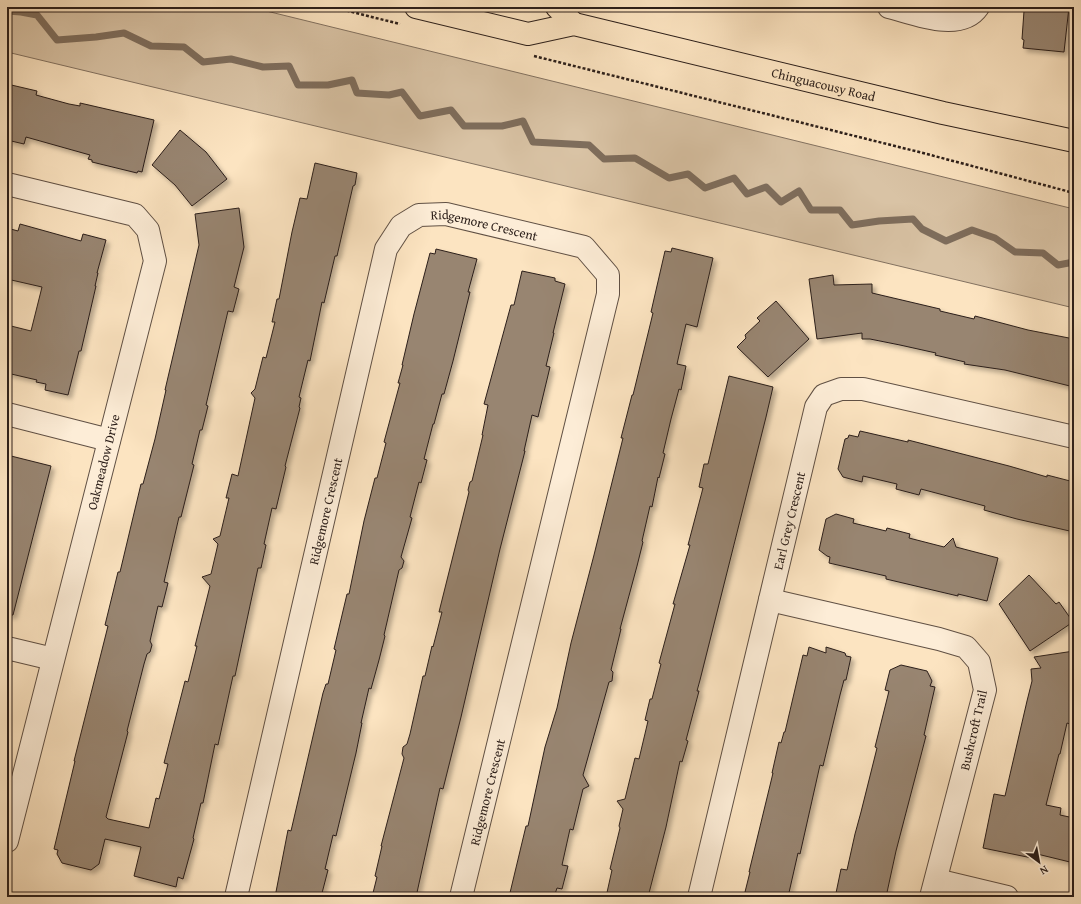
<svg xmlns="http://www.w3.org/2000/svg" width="1081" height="904" font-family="'Gentium Book Plus',serif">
<defs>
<filter id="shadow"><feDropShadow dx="3.5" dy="3.5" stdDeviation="2" flood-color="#0004"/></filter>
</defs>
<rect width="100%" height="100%" fill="#fce4c1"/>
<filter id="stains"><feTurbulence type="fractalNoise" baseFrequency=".005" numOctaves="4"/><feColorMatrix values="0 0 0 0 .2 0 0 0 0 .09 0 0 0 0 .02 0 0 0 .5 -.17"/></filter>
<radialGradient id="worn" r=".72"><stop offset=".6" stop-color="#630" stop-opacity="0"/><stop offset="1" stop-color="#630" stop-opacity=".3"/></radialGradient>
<!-- green -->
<polygon fill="#d9c3a5" stroke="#827160" points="7,7 250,7 1074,209 1074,308 7,52"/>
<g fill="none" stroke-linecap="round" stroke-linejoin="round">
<!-- stream -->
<polyline stroke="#7e6d5c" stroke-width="7" points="7,11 21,12 37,15 57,40 96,37 124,33 151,46 184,47 203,62 231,59 263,67 289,66 298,85 328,85 352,80 357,93 389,95 402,92 420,116 451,110 464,126 502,126 523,121 533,142 589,145 604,159 635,158 669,178 688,174 705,188 734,178 747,194 766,187 781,202 799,191 811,210 840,210 852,225 879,221 913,219 922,229 946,241 972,230 995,238 1015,252 1043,253 1058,265 1074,262"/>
</g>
<!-- building -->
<g fill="#988571" stroke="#2c1f1a" filter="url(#shadow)">
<polygon points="1028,7 1069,7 1064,52 1023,48 1024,40 1022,39 1024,11 1028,11"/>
<polygon points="7,84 37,91 36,95 69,104 80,106 80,103 154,120 142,172 138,171 137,173 92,162 92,160 88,159 90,155 26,137 24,144 7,140"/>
<polygon points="180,130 206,152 227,179 192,206 175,185 152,165"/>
<polygon points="315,163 357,173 355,185 353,186 337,256 335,256 324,303 322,302 310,361 308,360 299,397 301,398 299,407 300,408 285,466 286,467 276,509 272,508 264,544 266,545 261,568 258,568 235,676 233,676 231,685 218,745 215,744 203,803 201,803 193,838 194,839 183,879 178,877 176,887 134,876 141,847 105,839 99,864 91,870 62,863 57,854 58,850 54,849 75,761 74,761 108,626 105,625 118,572 120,572 141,484 143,484 155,439 166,390 165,390 199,245 195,214 239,208 244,247 234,287 239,289 233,312 228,311 206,405 208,406 202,430 200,430 192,464 194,465 181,517 179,517 164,582 168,583 162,607 158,606 150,641 152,645 150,652 147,654 144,664 127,731 128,732 106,817 108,819 149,828 156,798 159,799 168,764 164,763 185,681 188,682 197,646 195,646 210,586 202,577 211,574 218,544 213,539 220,536 229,498 226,498 232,474 238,476 255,398 251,393 255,389 263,357 266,358 275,322 272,322 277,299 279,299 292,232 300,198 307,199"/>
<polygon points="20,224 81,241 83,234 106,240 97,273 98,273 95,286 96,286 81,351 79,351 68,395 45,390 46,384 36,382 37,380 7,373 7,325 31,331 42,287 7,279 7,228 18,231"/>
<polygon points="672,248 713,258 697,327 686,324 677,364 686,366 681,390 679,389 671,419 663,453 665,454 659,478 658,477 652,507 650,506 642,541 643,542 637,566 620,629 621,629 611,670 613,672 612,681 609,682 583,775 589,786 583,789 573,830 570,829 562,865 568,866 562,889 557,888 554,897 509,897 526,826 528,826 545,747 557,708 571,643 594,555 623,438 621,438 632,395 633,395 653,313 651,312 665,251 671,252"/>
<polygon points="436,249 477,259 468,292 470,292 453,361 444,394 442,394 434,424 433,424 424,459 427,460 421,483 419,482 410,517 412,518 401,557 404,561 402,568 399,570 384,635 385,636 379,660 371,689 369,688 361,723 362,723 356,753 336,836 333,835 325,869 328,870 321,897 275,897 288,830 291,831 323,693 326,684 328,684 336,650 334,649 347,594 349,594 364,521 375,478 377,478 386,443 384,442 400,383 398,383 403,365 402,365 414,314 430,253 435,254"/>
<polygon points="522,271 555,278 555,281 565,284 553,333 554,333 546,366 550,367 538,417 532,415 524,451 525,451 500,549 461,717 443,789 440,788 416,897 372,897 377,877 375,876 382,846 381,846 404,758 402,754 403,747 407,744 410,734 423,676 425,676 432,646 433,647 442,612 439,612 469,492 468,490 470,482 472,481 483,435 482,435 488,405 484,404 511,305 514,305"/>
<polygon points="833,275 834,285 872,284 872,293 940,309 940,311 974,319 975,316 1028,330 1074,339 1074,387 1005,370 964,364 965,362 935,355 936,353 900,345 870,339 862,339 862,333 817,339 809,279"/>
<polygon points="776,301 809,339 768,377 737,347 746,338 745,335 760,321 757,318"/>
<polygon points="729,376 773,387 766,417 700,680 697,691 699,691 686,740 688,741 682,762 680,761 666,827 648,897 606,897 612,870 610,869 620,828 619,826 623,809 617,801 625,799 635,758 639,759 648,721 645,720 650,699 652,699 661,664 659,663 675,604 673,604 690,545 688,545 703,488 699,487 704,464 708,464"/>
<polygon points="860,431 908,442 908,440 1009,466 1047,477 1047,475 1074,482 1074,532 1017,519 984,510 985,506 921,489 919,495 896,489 897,484 863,476 862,482 843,477 838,469 845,439 848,438 849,435 858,437"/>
<polygon points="7,455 51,466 13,615 7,615"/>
<polygon points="836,514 854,519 853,523 886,531 887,528 910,534 909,538 944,547 953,538 956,547 998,558 987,601 958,594 958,596 886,579 886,576 829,563 830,557 827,556 819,550 826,519"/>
<polygon points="1029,575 1056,604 1059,602 1073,622 1030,651 999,604"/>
<polygon points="809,647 826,653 826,647 845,653 846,656 851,657 846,680 844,680 840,695 823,766 820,765 800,854 798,853 788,897 746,897 747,893 745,892 750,872 749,872 773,773 772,773 779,742 781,743 784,732 785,732 803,655 807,656"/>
<polygon points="1074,651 1074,705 1070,724 1067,723 1060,754 1059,754 1046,805 1061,808 1060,815 1074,818 1074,863 1033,853 1032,858 983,848 994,794 1005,796 1027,701 1032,681 1031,669 1041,668 1034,657"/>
<polygon points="901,665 927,671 932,681 930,686 935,687 924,735 926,736 896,851 886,897 854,897 836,893 841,869 847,870 855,834 861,812 877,748 875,747 889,691 885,690 890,670"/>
</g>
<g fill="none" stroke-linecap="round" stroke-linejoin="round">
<defs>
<g id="minor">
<path d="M 889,7 C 913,13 960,33 978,7"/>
<polyline points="7,184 135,215 148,230 155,261 7,841"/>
<polyline points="7,414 109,440"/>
<polyline points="770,600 939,639 966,647 979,662 985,690 931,897"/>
<polyline points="7,648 53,659"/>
<polyline points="936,880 1007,897"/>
<path id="s1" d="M 236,897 L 386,249 L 401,226 L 419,215 L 446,214 L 584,247 L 608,275 L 608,294 L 461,897"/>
<path id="s2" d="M 699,897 L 816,407 L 824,395 L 841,389 L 863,389 L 1074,437"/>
</g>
<g id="major">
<path id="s3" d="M 416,7 L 528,34 L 574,24 L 943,113 L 1074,141"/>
<polyline points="557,7 574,24"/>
</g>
</defs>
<!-- minor casing -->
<use href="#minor" stroke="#605044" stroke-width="24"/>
<!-- major casing -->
<use href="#major" stroke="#2c1f1a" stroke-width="24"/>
<!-- path -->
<g stroke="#2c1f1a" stroke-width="2.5" stroke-dasharray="3 2" stroke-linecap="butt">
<polyline points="332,7 400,24"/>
<polyline points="534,56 923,153 1074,193"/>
</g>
<!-- minor -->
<use href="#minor" stroke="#fdedd7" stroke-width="22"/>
<!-- major -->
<use href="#major" stroke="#fce4c1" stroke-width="22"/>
</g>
<g text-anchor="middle" stroke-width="3.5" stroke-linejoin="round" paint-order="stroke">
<!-- street labels -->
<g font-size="13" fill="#2c1f1a" stroke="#fdedd7">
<text dy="5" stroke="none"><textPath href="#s3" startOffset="419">Chinguacousy Road</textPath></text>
<text dy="5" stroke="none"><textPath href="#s1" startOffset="780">Ridgemore Crescent</textPath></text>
<text transform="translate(103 462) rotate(-76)" y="5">Oakmeadow Drive</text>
<text dy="5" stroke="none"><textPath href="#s1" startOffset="396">Ridgemore Crescent</textPath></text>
<text dy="5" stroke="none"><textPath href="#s2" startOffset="387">Earl Grey Crescent</textPath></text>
<text transform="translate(973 730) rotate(-77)" y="5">Bushcroft Trail</text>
<text transform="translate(487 792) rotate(-76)" y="5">Ridgemore Crescent</text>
</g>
</g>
<!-- margin -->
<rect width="1081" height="904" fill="none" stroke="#fce4c1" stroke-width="24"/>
<rect x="8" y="8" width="1065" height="888" fill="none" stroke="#2c1f1a" stroke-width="2"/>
<rect x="12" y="12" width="1057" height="880" fill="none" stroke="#2c1f1a"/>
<!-- north arrow -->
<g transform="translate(1039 862) rotate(148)" stroke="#fdedd7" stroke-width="3" paint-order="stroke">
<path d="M0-3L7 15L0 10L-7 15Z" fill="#2c1f1a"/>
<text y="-6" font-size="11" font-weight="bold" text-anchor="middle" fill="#2c1f1a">N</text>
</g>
<rect width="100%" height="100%" filter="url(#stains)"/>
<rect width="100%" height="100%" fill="url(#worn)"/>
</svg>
